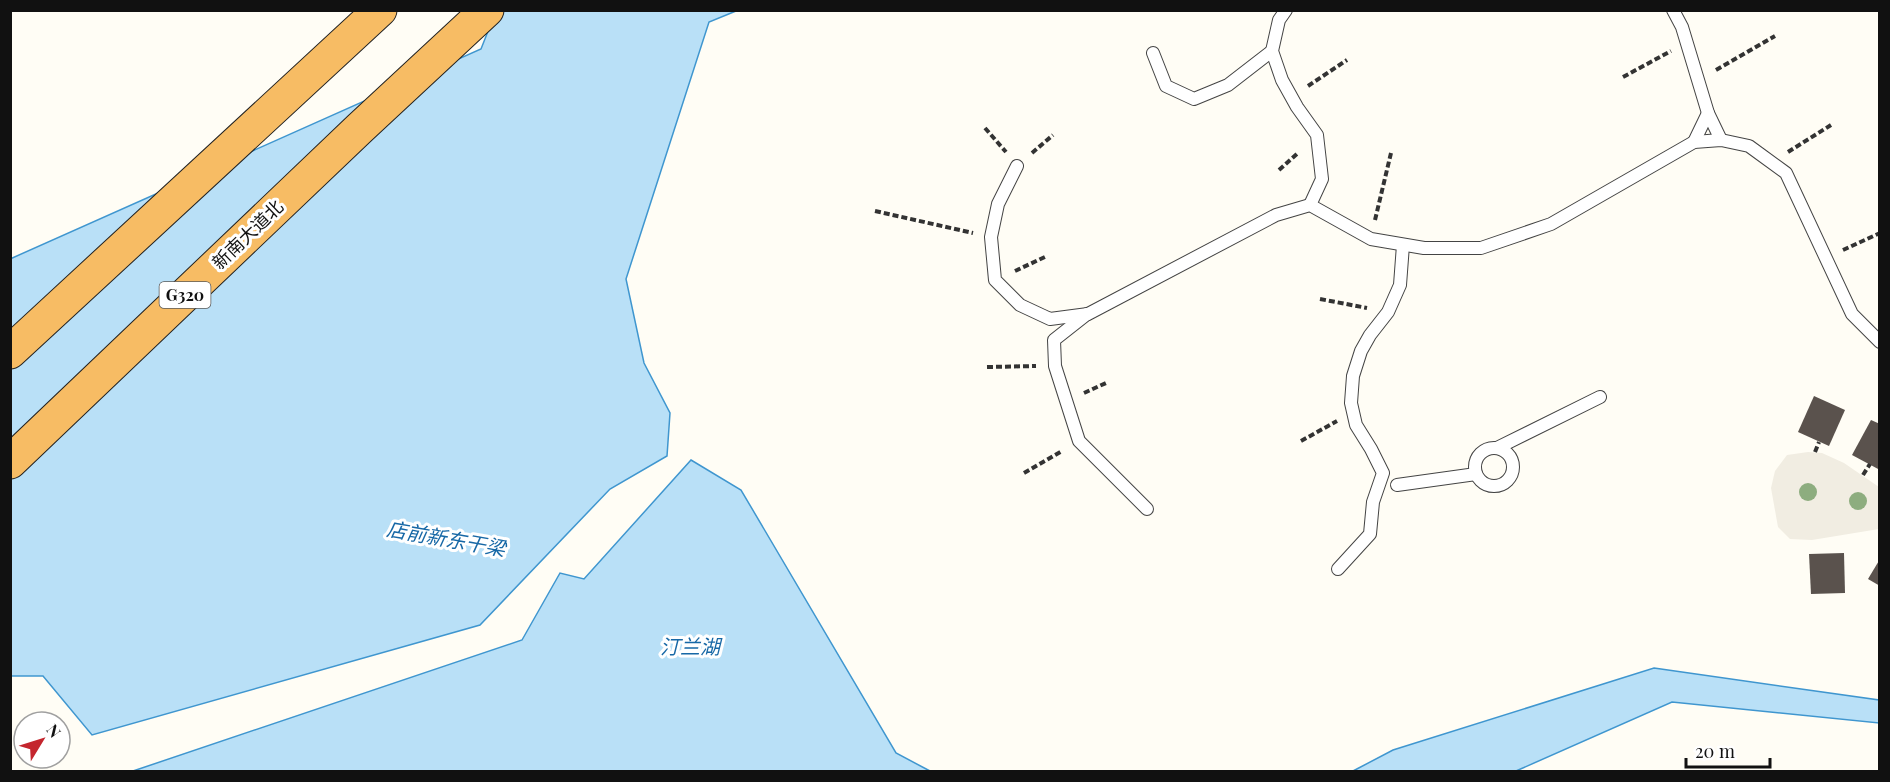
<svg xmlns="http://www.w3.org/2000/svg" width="1890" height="782" font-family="'Playfair Display','Noto Sans SC',serif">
<rect width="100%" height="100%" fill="#fffdf5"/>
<!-- plaza -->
<polygon fill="#f1ede2" points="1808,452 1822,453 1844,463 1879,487 1879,529 1812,540 1790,539 1778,527 1771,488 1775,471 1787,455"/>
<!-- water -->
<g fill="#b9e0f7" stroke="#3f96cf" stroke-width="1.5">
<polygon points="496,11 736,11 709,22 626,279 644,363 670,413 667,456 610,489 480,625 92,735 43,676 11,676 10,259 481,49"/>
<polygon points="691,460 741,490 896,753 930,771 133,771 522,640 560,573 584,579"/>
<polygon points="1654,668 1879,700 1879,723 1672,702 1516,771 1353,771 1393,750"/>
</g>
<!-- building -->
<g fill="#5a524d">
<polygon points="1814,396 1845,410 1829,446 1798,432"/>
<polygon points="1871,420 1880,424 1880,470 1852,455"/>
<polygon points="1844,553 1845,593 1811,594 1809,554"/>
<polygon points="1880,559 1880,586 1868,579"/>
</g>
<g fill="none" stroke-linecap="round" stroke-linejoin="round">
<defs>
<g id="service">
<polyline points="1286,10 1279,20 1272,51 1282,80 1297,107 1317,135 1322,179 1310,205"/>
<polyline points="1673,10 1682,27 1708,113 1721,140"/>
<polyline points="1153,53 1166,86 1194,99 1228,85 1272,51"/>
<polyline points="1694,142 1708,113"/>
<polyline points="1017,166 998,204 991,237 995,280 1020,305 1050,319 1088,314 1276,215 1310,205 1371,239 1424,248 1481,248 1551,224 1694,142 1721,140 1749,146 1786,173 1852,314 1880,342"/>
<polyline points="1087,314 1054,340 1055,366 1079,441 1147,509"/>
<circle cx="1494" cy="467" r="19"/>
<polyline points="1497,448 1600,397"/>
<polyline points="1397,485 1476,474"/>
<polyline points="1338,569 1370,534 1373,502 1383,473 1371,449 1356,425 1351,403 1353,376 1361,351 1370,335 1388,312 1400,285 1403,245"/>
</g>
<g id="trunk">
<polyline points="10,352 380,10"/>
<polyline points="10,462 360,128 487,10"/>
</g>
</defs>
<!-- service casing -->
<use href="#service" stroke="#444" stroke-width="14"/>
<!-- trunk casing -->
<use href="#trunk" stroke="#222" stroke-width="35"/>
<!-- path -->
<g stroke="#333" stroke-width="4" stroke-dasharray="6 3" stroke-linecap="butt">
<polyline points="1716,70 1775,36"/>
<polyline points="1623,77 1671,51"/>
<polyline points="1308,86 1347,60"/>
<polyline points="985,128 1006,152"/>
<polyline points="1788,152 1831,125"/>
<polyline points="1032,153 1053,135"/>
<polyline points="1279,170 1299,152"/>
<polyline points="875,211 973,233"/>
<polyline points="1375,220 1391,153"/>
<polyline points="1843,250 1880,233"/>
<polyline points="1015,271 1047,256"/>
<polyline points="1320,299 1367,308"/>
<polyline points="987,367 1036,366"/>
<polyline points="1084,393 1106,383"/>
<polyline points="1301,441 1337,421"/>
<polyline points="1815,452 1819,442"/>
<polyline points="1024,473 1062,451"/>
<polyline points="1863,475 1870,464"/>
</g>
<!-- service -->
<use href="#service" stroke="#fff" stroke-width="12"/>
<!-- trunk -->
<use href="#trunk" stroke="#f7bc64" stroke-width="33"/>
</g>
<!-- trees -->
<g fill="#8dad7f">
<circle cx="1808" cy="492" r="9"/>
<circle cx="1858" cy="501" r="9"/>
</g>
<g text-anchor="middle" stroke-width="6" stroke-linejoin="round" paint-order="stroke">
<!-- shield labels -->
<rect fill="#fff" stroke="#585858" stroke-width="1.5" x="159.5" y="282" width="51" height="26" rx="4.5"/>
<g font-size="16" font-weight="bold" fill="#111">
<text x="185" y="301">G320</text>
</g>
<!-- street labels -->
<g font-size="18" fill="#111" stroke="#fff">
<text transform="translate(248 235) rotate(-44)" y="6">新南大道北</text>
</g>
<!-- water labels -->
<g font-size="20" font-style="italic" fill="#1768a6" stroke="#fff">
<text transform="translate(446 539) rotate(10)" y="7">店前新东干梁</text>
<text x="690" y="654">汀兰湖</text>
</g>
</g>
<!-- border -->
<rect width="1890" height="782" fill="none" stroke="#111111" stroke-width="24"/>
<!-- north arrow -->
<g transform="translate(42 740) rotate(52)"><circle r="28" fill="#ffffff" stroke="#a0a0a0" stroke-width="1.5"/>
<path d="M0-4.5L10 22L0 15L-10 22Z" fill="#c4262e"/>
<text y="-9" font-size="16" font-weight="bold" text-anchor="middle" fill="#111111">N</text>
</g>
<!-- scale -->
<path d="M1686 758v9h84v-9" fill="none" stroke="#111111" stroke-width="3"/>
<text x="1695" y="758" font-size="18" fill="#111111" stroke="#ffffff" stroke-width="4.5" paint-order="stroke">20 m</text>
</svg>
